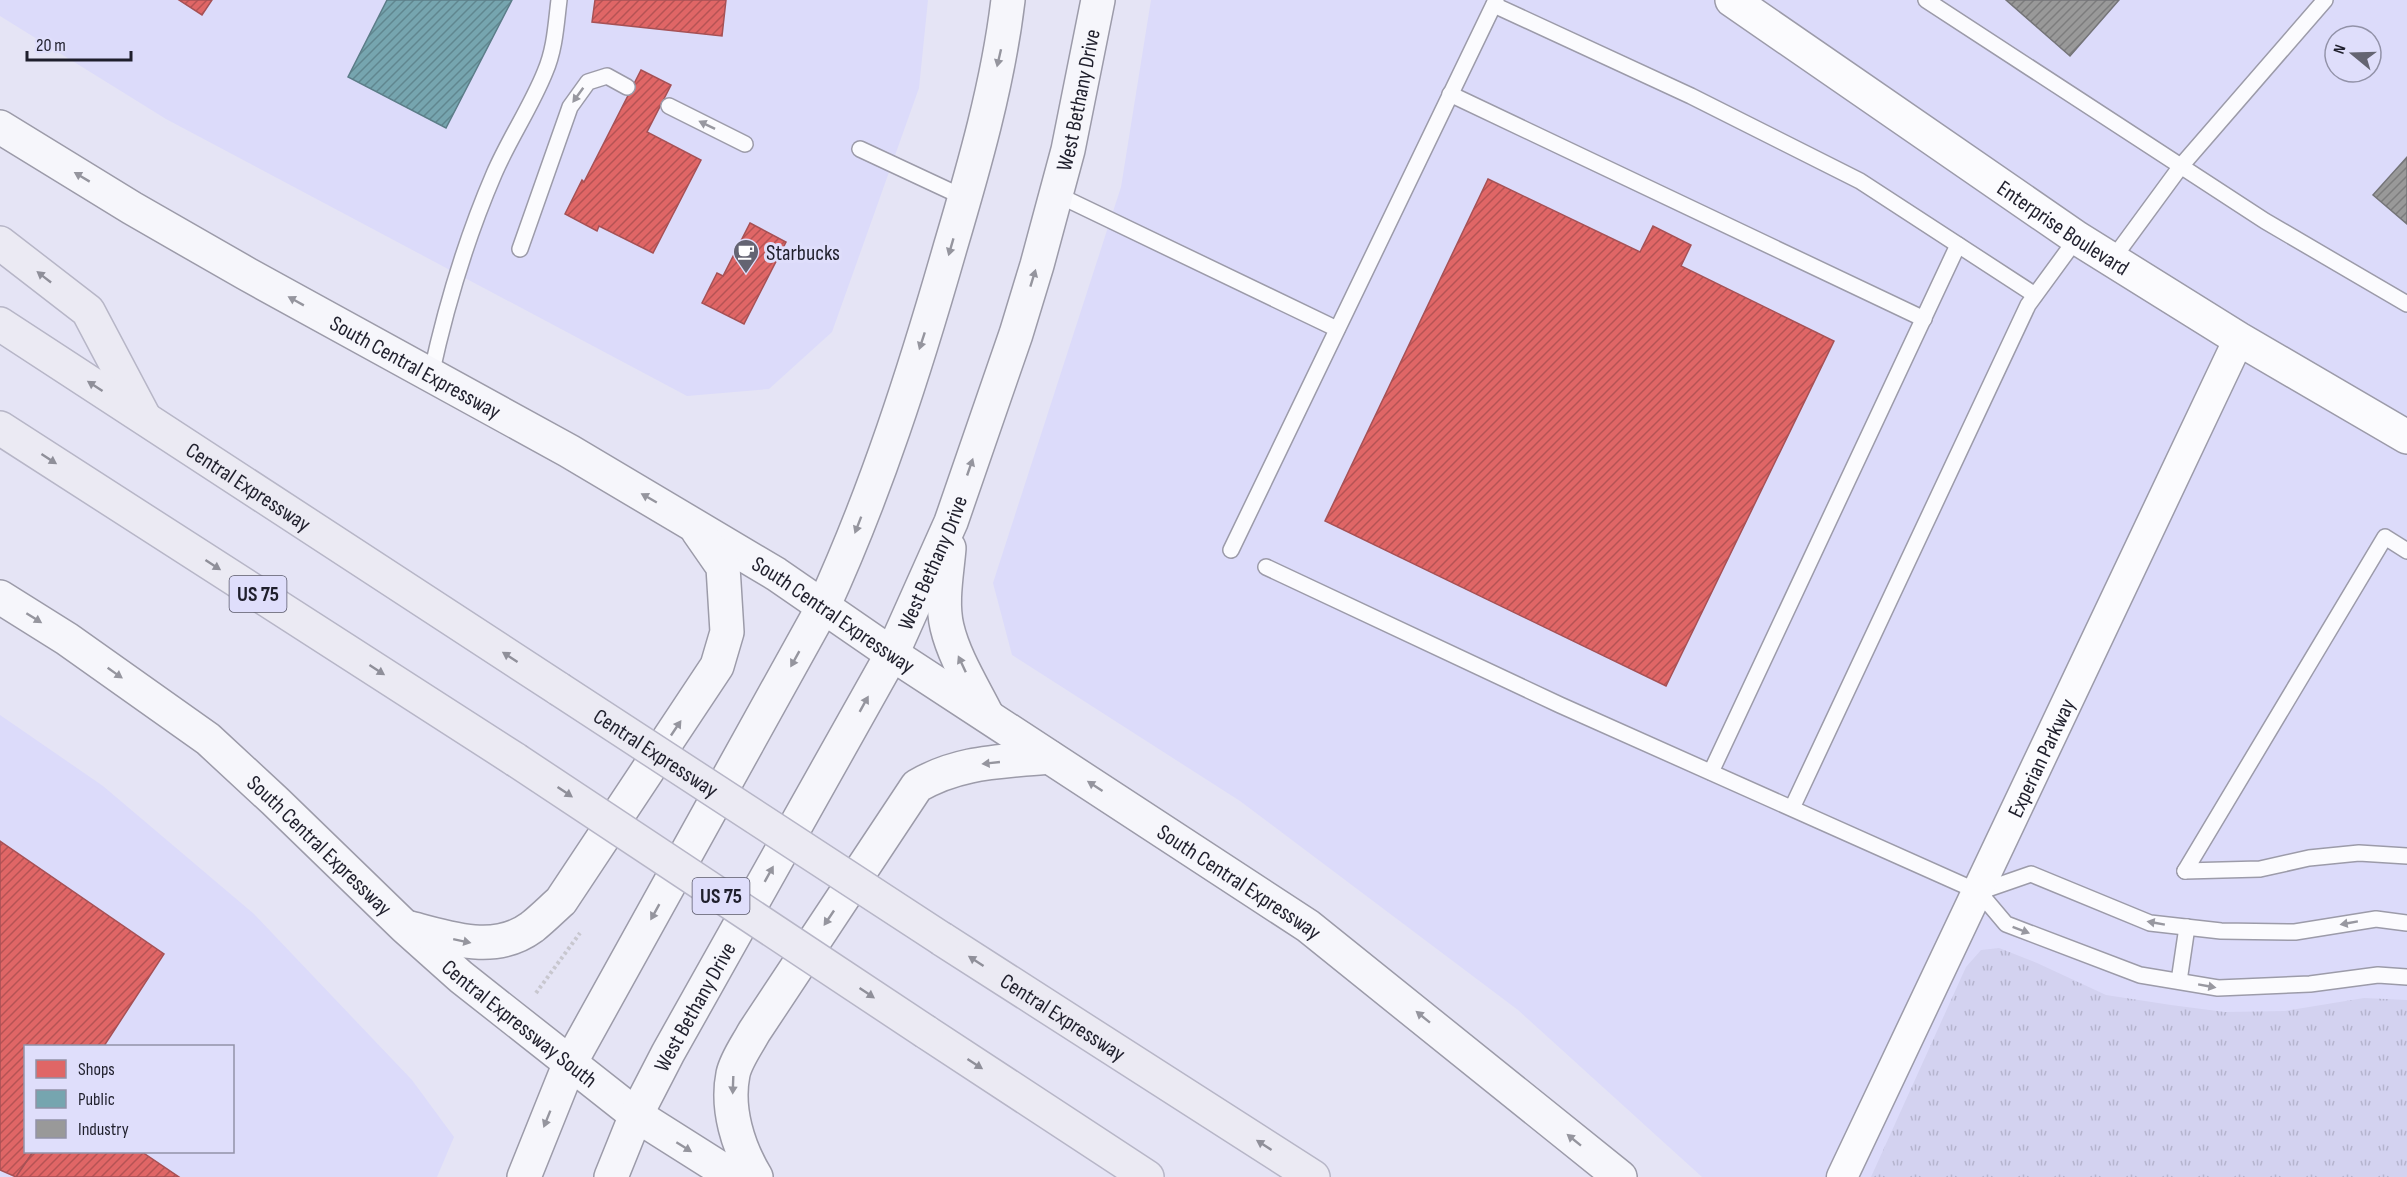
<svg xmlns="http://www.w3.org/2000/svg" width="2407" height="1177" font-family="'Sofia Sans Condensed',sans-serif">
<defs>
<pattern id="grass-tufts" width="24" height="20" patternUnits="userSpaceOnUse" patternTransform="scale(1.5)"><rect width="24" height="20" fill="#d3d2f0"/><path d="M3 7l-1-3M5 7V3M7 7l1-3M15 17l-1-3M17 17v-4M19 17l1-3" fill="none" stroke="#b5b4ce"/></pattern>
<pattern id="shops-hatch" width="6" height="6" patternUnits="userSpaceOnUse" patternTransform="scale(1.5)"><rect width="6" height="6" fill="#e06666"/><path d="M-1 1l2-2M0 6l6-6M5 7l2-2" fill="none" stroke="#b55354"/></pattern>
<pattern id="public-hatch" width="6" height="6" patternUnits="userSpaceOnUse" patternTransform="scale(1.5)"><rect width="6" height="6" fill="#76a5af"/><path d="M-1 1l2-2M0 6l6-6M5 7l2-2" fill="none" stroke="#60868f"/></pattern>
<pattern id="industry-hatch" width="6" height="6" patternUnits="userSpaceOnUse" patternTransform="scale(1.5)"><rect width="6" height="6" fill="#999"/><path d="M-1 1l2-2M0 6l6-6M5 7l2-2" fill="none" stroke="#7c7c7d"/></pattern>
</defs>
<rect width="100%" height="100%" fill="#e5e4f5"/>
<!-- built -->
<g fill="#dcdbfa" fill-rule="evenodd">
<polygon points="0,0 928,0 919,88 832,332 769,389 687,396 166,119 0,16"/>
<path d="M 1151,0 L 2407,0 L 2407,1177 L 1702,1177 L 1518,1010 L 1240,801 L 1012,655 L 993,583 L 1121,187 ZM 2335,36 L 2371,36 L 2371,72 L 2335,72 Z"/>
<path d="M 0,715 L 103,786 L 254,914 L 412,1080 L 454,1137 L 437,1177 L 0,1177 ZM 26,1046 L 232,1046 L 232,1152 L 26,1152 Z"/>
</g>
<!-- grass -->
<polygon fill="url(#grass-tufts)" points="1999,948 2037,963 2106,995 2171,1005 2225,1012 2285,1011 2364,998 2407,1000 2407,1177 1871,1177 1966,967 1981,950"/>
<!-- shops -->
<g fill="url(#shops-hatch)" stroke="#a65155" stroke-width="1.5">
<polygon points="179,0 212,0 202,15"/>
<polygon points="595,0 726,0 722,36 592,22"/>
<polygon points="641,70 671,85 647,132 701,160 653,253 599,226 597,231 565,214 582,180 584,182"/>
<polygon points="1488,179 1640,252 1653,226 1691,245 1681,266 1834,341 1666,686 1325,521"/>
<polygon points="750,223 786,242 744,324 702,303 717,273 723,276"/>
<polygon points="0,841 164,954 104,1046 26,1046 26,1152 33,1152 16,1177 0,1170"/>
<polygon points="33,1152 142,1152 179,1177 16,1177"/>
</g>
<!-- public -->
<polygon fill="url(#public-hatch)" stroke="#5c7d88" stroke-width="1.5" points="387,0 512,0 446,128 348,77"/>
<!-- industry -->
<g fill="url(#industry-hatch)" stroke="#747478" stroke-width="1.5">
<polygon points="2006,0 2119,0 2070,56"/>
<polygon points="2407,157 2407,224 2373,195"/>
</g>
<g fill="none" stroke-linecap="round" stroke-linejoin="round">
<defs>
<g id="service">
<polyline points="1926,0 2265,221 2407,304"/>
<polyline points="1494,5 1691,96 1860,181 2035,295"/>
<polyline points="1450,94 1924,319"/>
<polyline points="669,106 745,144"/>
<polyline points="860,149 965,198"/>
<polyline points="1056,194 1337,329"/>
<polyline points="520,249 570,107 588,82 607,76 627,87"/>
<polyline points="2112,260 2181,166 2325,0"/>
<path d="M 431,375 C 446,306 466,239 494,174 C 509,139 531,107 545,72 C 555,49 556,24 559,0"/>
<polyline points="1231,550 1496,0"/>
<polyline points="1266,567 1560,705 1979,892 2006,924 2140,975 2218,988 2310,984 2378,975 2407,977"/>
<polyline points="1711,772 1958,245"/>
<polyline points="1792,808 2028,305 2077,238"/>
<polyline points="2185,871 2385,537 2407,551"/>
<polyline points="2185,871 2260,869 2309,858 2359,853 2407,856"/>
<polyline points="1979,892 2031,874 2150,923 2221,931 2295,932 2376,919 2407,923"/>
<polyline points="2179,981 2187,927"/>
</g>
<g id="minor">
<path id="s1" d="M 1842,1177 L 2239,339"/>
</g>
<g id="tertiary">
<path id="s2" d="M 1732,0 L 2077,238 L 2239,339 L 2407,437"/>
</g>
<g id="secondary">
<path id="s3" d="M 0,127 L 132,208 L 247,274 L 569,451 L 776,574 L 892,654 L 1308,926 L 1620,1177"/>
<path d="M 949,548 C 947,573 941,602 947,627 C 954,657 973,687 987,715"/>
<path id="s4" d="M 0,597 L 67,639 L 208,739 L 275,801 L 405,927 L 461,977 L 636,1115 L 734,1177"/>
<path d="M 410,928 C 450,938 494,955 532,927 C 542,919 551,910 561,901 L 717,666 L 727,632 L 723,567 L 698,531"/>
<path d="M 524,1177 L 569,1065 L 823,607 C 876,492 915,370 950,248 C 974,167 998,84 1008,0"/>
<path id="s5" d="M 611,1177 L 636,1115 L 668,1053 L 892,654 L 951,522 L 1016,334 L 1037,265 L 1068,150 L 1098,0"/>
<path d="M 756,1177 C 738,1147 726,1109 733,1074 C 736,1060 747,1045 754,1032 L 917,786 C 960,761 1000,762 1049,757"/>
</g>
<g id="motorway">
<polyline points="0,243 88,311 143,415"/>
<path id="s6" d="M 0,324 L 559,689"/>
<polyline points="0,428 516,760"/>
<path id="s7" d="M 942,939 L 1313,1177"/>
<polyline points="926,1032 1147,1177"/>
</g>
</defs>
<!-- service casing -->
<use href="#service" stroke="#9c9ba9" stroke-width="18"/>
<!-- minor casing -->
<use href="#minor" stroke="#9c9ba9" stroke-width="33"/>
<!-- tertiary casing -->
<use href="#tertiary" stroke="#9c9ba9" stroke-width="36"/>
<!-- secondary casing -->
<use href="#secondary" stroke="#9c9ba9" stroke-width="36"/>
<!-- motorway casing -->
<use href="#motorway" stroke="#b7b6c7" stroke-width="36"/>
<!-- path -->
<polyline stroke="#c8c7cf" stroke-width="4" stroke-dasharray="3 3" stroke-linecap="butt" points="536,993 580,933"/>
<!-- service -->
<use href="#service" stroke="#fbfbfe" stroke-width="15"/>
<!-- minor -->
<use href="#minor" stroke="#fbfbfe" stroke-width="30"/>
<!-- tertiary -->
<use href="#tertiary" stroke="#fbfbfe" stroke-width="33"/>
<!-- secondary -->
<use href="#secondary" stroke="#f6f6fb" stroke-width="33"/>
<!-- motorway -->
<use href="#motorway" stroke="#ebeaf3" stroke-width="33"/>
<defs>
<g id="motorway-bridge">
<path id="s8" d="M 559,689 L 942,939"/>
<polyline points="516,760 926,1032"/>
</g>
</defs>
<!-- motorway-bridge casing -->
<use href="#motorway-bridge" stroke="#b7b6c7" stroke-width="36" stroke-linecap="butt"/>
<!-- motorway-bridge -->
<use href="#motorway-bridge" stroke="#ebeaf3" stroke-width="33"/>
</g>
<!-- one-way arrows -->
<defs><path id="oneway-solid" d="M-6-.8H1V-3.2L6.5 0L1 3.2V.8H-6Z" transform="scale(1.5)"/></defs>
<g fill="#95959e">
<use href="#oneway-solid" transform="translate(999 58) rotate(103)"/>
<use href="#oneway-solid" transform="translate(82 177) rotate(-149)"/>
<use href="#oneway-solid" transform="translate(951 247) rotate(106)"/>
<use href="#oneway-solid" transform="translate(1033 278) rotate(-73)"/>
<use href="#oneway-solid" transform="translate(296 301) rotate(-151)"/>
<use href="#oneway-solid" transform="translate(922 341) rotate(108)"/>
<use href="#oneway-solid" transform="translate(970 467) rotate(-71)"/>
<use href="#oneway-solid" transform="translate(649 498) rotate(-150)"/>
<use href="#oneway-solid" transform="translate(858 525) rotate(111)"/>
<use href="#oneway-solid" transform="translate(34 618) rotate(32)"/>
<use href="#oneway-solid" transform="translate(795 659) rotate(119)"/>
<use href="#oneway-solid" transform="translate(962 664) rotate(-115)"/>
<use href="#oneway-solid" transform="translate(115 673) rotate(35)"/>
<use href="#oneway-solid" transform="translate(864 704) rotate(-61)"/>
<use href="#oneway-solid" transform="translate(676 728) rotate(-56)"/>
<use href="#oneway-solid" transform="translate(991 763) rotate(174)"/>
<use href="#oneway-solid" transform="translate(1095 786) rotate(-147)"/>
<use href="#oneway-solid" transform="translate(769 874) rotate(-61)"/>
<use href="#oneway-solid" transform="translate(655 912) rotate(119)"/>
<use href="#oneway-solid" transform="translate(829 918) rotate(124)"/>
<use href="#oneway-solid" transform="translate(462 941) rotate(12)"/>
<use href="#oneway-solid" transform="translate(1423 1017) rotate(-141)"/>
<use href="#oneway-solid" transform="translate(733 1085) rotate(92)"/>
<use href="#oneway-solid" transform="translate(547 1119) rotate(112)"/>
<use href="#oneway-solid" transform="translate(1574 1140) rotate(-141)"/>
<use href="#oneway-solid" transform="translate(684 1147) rotate(32)"/>
</g>
<g fill="#9898a0">
<use href="#oneway-solid" transform="translate(578 95) rotate(126)"/>
<use href="#oneway-solid" transform="translate(707 125) rotate(-154)"/>
<use href="#oneway-solid" transform="translate(2156 923) rotate(-170)"/>
<use href="#oneway-solid" transform="translate(2349 923) rotate(170)"/>
<use href="#oneway-solid" transform="translate(2021 930) rotate(21)"/>
<use href="#oneway-solid" transform="translate(2207 986) rotate(10)"/>
</g>
<g fill="#8f8f99">
<use href="#oneway-solid" transform="translate(44 277) rotate(-142)"/>
<use href="#oneway-solid" transform="translate(95 386) rotate(-147)"/>
<use href="#oneway-solid" transform="translate(49 459) rotate(33)"/>
<use href="#oneway-solid" transform="translate(213 565) rotate(33)"/>
<use href="#oneway-solid" transform="translate(510 657) rotate(-147)"/>
<use href="#oneway-solid" transform="translate(377 670) rotate(33)"/>
<use href="#oneway-solid" transform="translate(565 792) rotate(34)"/>
<use href="#oneway-solid" transform="translate(976 961) rotate(-147)"/>
<use href="#oneway-solid" transform="translate(867 993) rotate(34)"/>
<use href="#oneway-solid" transform="translate(975 1064) rotate(33)"/>
<use href="#oneway-solid" transform="translate(1264 1145) rotate(-147)"/>
</g>
<!-- icons -->
<defs>
<symbol id="cafe-pin" viewBox="-11 -11 22 30"><path d="M0 17L-7.5 6A9.5 9.5 0 1 1 7.5 6Z" fill="#646472" stroke="#dfdefb"/><path d="M-5.5-4.5H6V0H3Q3 3.5 0 3.5H-2.5Q-5.5 3.5-5.5 0ZM3-3.2v2h1.7v-2ZM-6 4.5H4V6H-6Z" fill="#fff"/></symbol>
</defs>
<g fill-rule="evenodd">
<use href="#cafe-pin" x="731" y="237" width="30" height="40"/>
</g>
<g text-anchor="middle" stroke-width="6" stroke-linejoin="round" paint-order="stroke">
<!-- shield labels -->
<g fill="#dfdefb" stroke="#59586a" stroke-width="1.5">
<rect x="229.5" y="576" width="57" height="36" rx="4.5"/>
<rect x="692.5" y="878" width="57" height="36" rx="4.5"/>
</g>
<g font-size="21" font-weight="bold" fill="#1f1f2c">
<text x="258" y="601">US 75</text>
<text x="721" y="903">US 75</text>
</g>
<!-- street labels -->
<g font-size="22" fill="#1f1f2c" stroke="#dfdefb">
<text dy="8" stroke="none"><textPath href="#s5" startOffset="1180">West Bethany Drive</textPath></text>
<text dy="8" stroke="none"><textPath href="#s2" startOffset="402">Enterprise Boulevard</textPath></text>
<text dy="8" stroke="none"><textPath href="#s3" startOffset="480">South Central Expressway</textPath></text>
<text dy="8" stroke="none"><textPath href="#s6" startOffset="297">Central Expressway</textPath></text>
<text dy="8" stroke="none"><textPath href="#s5" startOffset="694">West Bethany Drive</textPath></text>
<text dy="8" stroke="none"><textPath href="#s3" startOffset="966">South Central Expressway</textPath></text>
<text dy="8" stroke="none"><textPath href="#s8" startOffset="116">Central Expressway</textPath></text>
<text dy="8" stroke="none"><textPath href="#s1" startOffset="464">Experian Parkway</textPath></text>
<text dy="8" stroke="none"><textPath href="#s4" startOffset="406">South Central Expressway</textPath></text>
<text dy="8" stroke="none"><textPath href="#s3" startOffset="1452">South Central Expressway</textPath></text>
<text dy="8" stroke="none"><textPath href="#s5" startOffset="190">West Bethany Drive</textPath></text>
<text dy="8" stroke="none"><textPath href="#s7" startOffset="144">Central Expressway</textPath></text>
<text dy="8" stroke="none"><textPath href="#s4" startOffset="674">Central Expressway South</textPath></text>
</g>
<!-- poi labels -->
<g font-size="22" fill="#1f1f2c" stroke="#dfdefb" text-anchor="start">
<text x="766" y="260">Starbucks</text>
</g>
</g>
<!-- legend -->
<rect x="24" y="1045" width="210" height="108" fill="#dfdefb" stroke="#9292a8" stroke-width="1.5"/>
<rect x="36" y="1060" width="30" height="18" fill="#e06666" stroke="#9292a8" stroke-width="1.5"/>
<text x="78" y="1075" font-size="18" fill="#1f1f2c">Shops</text>
<rect x="36" y="1090" width="30" height="18" fill="#76a5af" stroke="#9292a8" stroke-width="1.5"/>
<text x="78" y="1105" font-size="18" fill="#1f1f2c">Public</text>
<rect x="36" y="1120" width="30" height="18" fill="#999999" stroke="#9292a8" stroke-width="1.5"/>
<text x="78" y="1135" font-size="18" fill="#1f1f2c">Industry</text>
<!-- north arrow -->
<g transform="translate(2353 54) rotate(289)"><circle r="28" fill="#dfdefb" stroke="#9292a8" stroke-width="1.5"/>
<path d="M0-4.5L10 22L0 15L-10 22Z" fill="#646472"/>
<text y="-9" font-size="16" font-weight="bold" text-anchor="middle" fill="#1f1f2c">N</text>
</g>
<!-- scale -->
<path d="M27 51v9h104v-9" fill="none" stroke="#1f1f2c" stroke-width="3"/>
<text x="36" y="51" font-size="18" fill="#1f1f2c" stroke="#dfdefb" stroke-width="4.5" paint-order="stroke">20 m</text>
</svg>
